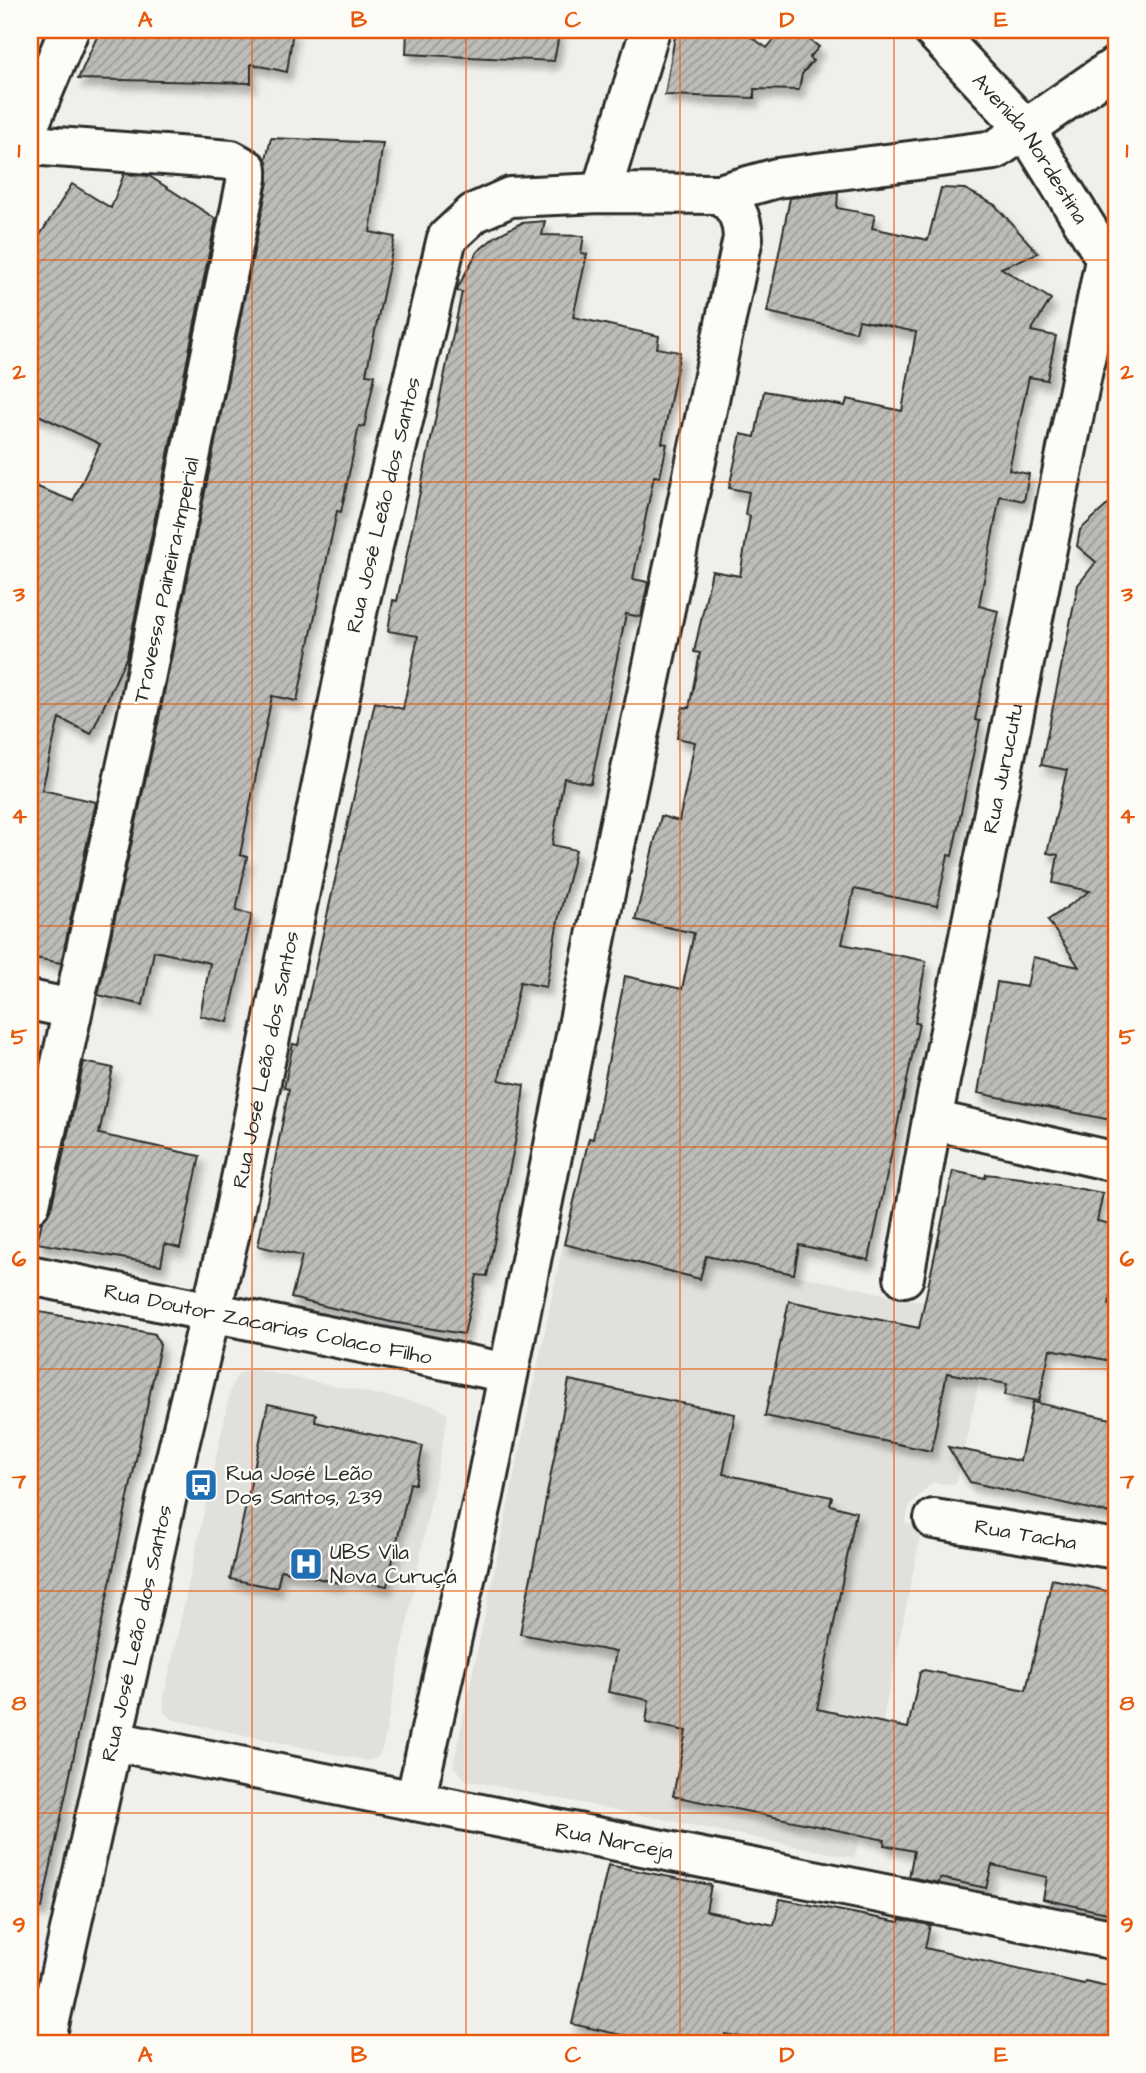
<svg xmlns="http://www.w3.org/2000/svg" width="1146" height="2073" font-family="'Architects Daughter',sans-serif">
<defs>
<pattern id="building-hatch" width="6" height="6" patternUnits="userSpaceOnUse" patternTransform="scale(1.75)"><rect width="6" height="6" fill="#bdbcb8"/><path d="M-1 1l2-2M0 6l6-6M5 7l2-2" fill="none" stroke="#9a9996"/></pattern>
<filter id="shadow"><feDropShadow dx="4.5" dy="8" stdDeviation="3.5" flood-color="#0004"/></filter>
</defs>
<rect width="100%" height="100%" fill="#f0efeb"/>
<filter id="ink" filterUnits="userSpaceOnUse"><feTurbulence type="fractalNoise" baseFrequency=".0143" numOctaves="2"/><feDisplacementMap in="SourceGraphic" scale="14" xChannelSelector="R" yChannelSelector="G"/><feConvolveMatrix kernelMatrix="1 2 1 2 8 2 1 2 1" color-interpolation-filters="sRGB"/></filter>
<g filter="url(#ink)">
<!-- built -->
<g fill="#e1e0dc">
<polygon points="563,1245 700,1279 706,1256 994,1317 956,1484 932,1483 910,1505 905,1523 922,1528 855,1858 466,1780 453,1766"/>
<polygon points="252,1369 435,1406 448,1414 383,1746 378,1757 368,1761 174,1720 164,1712 164,1697 231,1388 238,1374"/>
</g>
<!-- building -->
<g fill="url(#building-hatch)" stroke="#2b2b2b" stroke-width="2" filter="url(#shadow)">
<polygon points="100,30 293,30 287,72 251,64 251,83 78,79"/>
<polygon points="407,30 560,30 554,61 406,54"/>
<polygon points="676,30 741,30 767,48 782,30 797,30 819,47 809,58 813,61 802,74 799,90 754,89 754,98 665,95"/>
<polygon points="271,138 383,143 370,232 395,237 366,374 375,375 364,427 359,426 341,512 337,511 297,701 272,696 240,855 247,857 236,911 252,914 228,1022 200,1016 210,963 154,951 143,1005 98,995 158,723 268,182 266,159"/>
<polygon points="124,174 149,176 216,219 127,656 91,734 59,718 42,790 96,802 61,963 30,957 30,484 73,501 100,444 30,411 30,251 72,184 111,208"/>
<polygon points="941,188 965,189 995,205 1038,253 1001,268 1051,299 1031,331 1056,336 1047,380 1029,377 1009,470 1029,474 1024,501 1000,496 979,606 998,611 975,720 980,721 952,856 948,855 937,906 854,889 842,944 926,961 915,1023 919,1023 869,1260 799,1245 794,1274 706,1256 700,1279 564,1244 589,1138 593,1139 625,976 682,989 694,933 635,920 661,816 679,821 695,742 677,738 683,707 689,708 700,653 694,652 712,571 740,576 750,516 745,514 749,492 729,488 741,434 755,437 764,391 845,406 847,399 902,411 916,332 859,320 856,332 767,312 790,198 838,192 837,208 875,215 872,228 928,240"/>
<polygon points="545,221 542,235 584,236 581,253 587,254 573,317 659,336 657,348 680,352 662,443 667,444 660,477 654,476 633,579 648,582 641,617 626,614 591,784 564,778 552,845 576,850 558,920 546,987 520,982 499,1080 524,1085 520,1119 487,1276 477,1275 464,1334 391,1322 291,1298 302,1256 258,1246 289,1089 284,1088 293,1044 298,1045 375,702 403,709 418,636 388,631 393,600 397,601 462,292 457,291 458,287 477,252 496,236 521,223"/>
<polygon points="1116,497 1116,1121 978,1093 997,982 1027,987 1033,957 1079,967 1048,920 1090,891 1053,883 1058,855 1047,853 1067,770 1041,765 1078,585 1096,562 1077,546 1080,530"/>
<polygon points="30,1051 41,1053 30,1103"/>
<polygon points="84,1062 113,1068 99,1134 200,1156 180,1248 165,1244 161,1265 37,1243 42,1221 51,1209"/>
<polygon points="953,1171 985,1178 986,1174 1021,1178 1103,1193 1097,1221 1116,1225 1116,1270 1109,1304 1116,1306 1116,1362 1050,1349 1039,1401 1005,1395 1007,1384 947,1373 931,1451 765,1416 789,1301 919,1328"/>
<polygon points="30,1310 155,1334 160,1345 42,1908 30,1907"/>
<polygon points="569,1380 735,1414 723,1474 832,1497 830,1505 856,1512 817,1709 908,1728 920,1672 924,1670 1026,1690 1052,1579 1116,1593 1116,1915 1043,1899 1047,1877 992,1865 986,1888 940,1878 939,1883 909,1877 914,1851 884,1845 885,1840 673,1796 686,1731 646,1723 649,1700 608,1692 616,1652 520,1634"/>
<polygon points="1033,1402 1116,1420 1116,1515 970,1482 948,1447 1020,1461"/>
<polygon points="268,1404 316,1414 315,1422 423,1446 415,1484 410,1483 387,1586 341,1576 339,1583 281,1570 277,1588 230,1579"/>
<polygon points="608,1865 711,1885 706,1911 774,1925 780,1899 899,1922 900,1919 930,1925 925,1948 1084,1984 1085,1981 1116,1988 1116,2043 771,2043 725,2034 723,2043 657,2043 572,2024"/>
</g>
<g fill="none" stroke-linecap="round" stroke-linejoin="round">
<defs>
<g id="minor">
<polyline points="30,123 69,30"/>
<polyline points="30,145 231,160 247,169 247,178 137,718 30,1204"/>
<polyline points="601,193 650,30"/>
<polyline points="719,194 777,178 995,150 1116,66"/>
<polyline points="30,1000 72,1009"/>
<polyline points="932,1120 1116,1162"/>
<path id="s1" d="M 30,1275 L 508,1373"/>
<path id="s2" d="M 904,1277 L 932,1120 L 1105,260"/>
<path id="s3" d="M 934,1519 L 1116,1549"/>
<path id="s4" d="M 113,1741 L 1116,1940"/>
<path id="s5" d="M 45,2043 L 168,1491 L 231,1228 L 358,608 L 447,238 L 474,213 L 510,197 L 601,193 L 719,194 C 736,205 742,217 743,238 L 596,936 L 484,1495 L 415,1801"/>
</g>
<g id="major">
<path id="s6" d="M 933,30 L 1025,128 L 1116,275"/>
</g>
</defs>
<!-- minor casing -->
<use href="#minor" stroke="#2b2b2b" stroke-width="44"/>
<!-- major casing -->
<use href="#major" stroke="#2b2b2b" stroke-width="44"/>
<!-- minor -->
<use href="#minor" stroke="#fdfcf7" stroke-width="38"/>
<!-- major -->
<use href="#major" stroke="#fdfcf7" stroke-width="38"/>
</g>
</g>
<!-- grid -->
<path fill="none" stroke="#e8590c" stroke-width="2" stroke-opacity="0.55" d="M 252,30 L 252,2043M 466,30 L 466,2043M 680,30 L 680,2043M 894,30 L 894,2043M 30,260 L 1116,260M 30,482 L 1116,482M 30,704 L 1116,704M 30,926 L 1116,926M 30,1147 L 1116,1147M 30,1369 L 1116,1369M 30,1591 L 1116,1591M 30,1813 L 1116,1813"/>
<!-- icons -->
<defs>
<symbol id="bus-square" viewBox="-11 -11 22 22"><rect x="-9" y="-9" width="18" height="18" rx="4" fill="#1f6fb2" stroke="#fdfcf7"/><path d="M-5-6H5V4H4V6H2V4H-2V6H-4V4H-5ZM-3.5-4V0h7V-4ZM-3.5 1.2v1.5H-2V1.2ZM2 1.2v1.5H3.5V1.2Z" fill="#fff"/></symbol>
<symbol id="hospital-square" viewBox="-11 -11 22 22"><rect x="-9" y="-9" width="18" height="18" rx="4" fill="#1f6fb2" stroke="#fdfcf7"/><path d="M-5-5h3v3.5h4V-5h3V5h-3V1.5h-4V5h-3Z" fill="#fff"/></symbol>
</defs>
<g fill-rule="evenodd">
<use href="#bus-square" x="182" y="1466" width="38" height="38"/>
<use href="#hospital-square" x="287" y="1545" width="38" height="38"/>
</g>
<g text-anchor="middle" stroke-width="5" stroke-linejoin="round" paint-order="stroke">
<!-- street labels -->
<g font-size="21" fill="#2b2b2b" stroke="#fdfcf7">
<text dy="7" stroke="none"><textPath href="#s6" startOffset="154">Avenida Nordestina</textPath></text>
<text dy="7" stroke="none"><textPath href="#s5" startOffset="1575">Rua José Leão dos Santos</textPath></text>
<text transform="translate(166 580) rotate(-78)" y="7">Travessa Paineira-Imperial</text>
<text dy="7" stroke="none"><textPath href="#s2" startOffset="518">Rua Jurucutu</textPath></text>
<text dy="7" stroke="none"><textPath href="#s5" startOffset="1008">Rua José Leão dos Santos</textPath></text>
<text dy="7" stroke="none"><textPath href="#s1" startOffset="243">Rua Doutor Zacarias Colaco Filho</textPath></text>
<text dy="7" stroke="none"><textPath href="#s3" startOffset="93">Rua Tacha</textPath></text>
<text dy="7" stroke="none"><textPath href="#s5" startOffset="420">Rua José Leão dos Santos</textPath></text>
<text dy="7" stroke="none"><textPath href="#s4" startOffset="511">Rua Narceja</textPath></text>
</g>
<!-- poi labels -->
<g font-size="21" fill="#2b2b2b" stroke="#fdfcf7" text-anchor="start">
<text x="226" y="1480">Rua José Leão<tspan x="226" dy="24">Dos Santos, 239</tspan></text>
<text x="330" y="1559">UBS Vila<tspan x="330" dy="24">Nova Curuçá</tspan></text>
</g>
</g>
<!-- margin -->
<rect width="1146" height="2073" fill="none" stroke="#fdfcf7" stroke-width="77"/>
<rect x="38" y="38" width="1070" height="1997" fill="none" stroke="#e8590c" stroke-width="2.5"/>
<g font-size="23" text-anchor="middle" font-weight="bold" fill="#e8590c">
<text x="145" y="27">A</text>
<text x="359" y="27">B</text>
<text x="573" y="27">C</text>
<text x="787" y="27">D</text>
<text x="1001" y="27">E</text>
<text x="19" y="157">1</text>
<text x="1127" y="157">1</text>
<text x="19" y="379">2</text>
<text x="1127" y="379">2</text>
<text x="19" y="601">3</text>
<text x="1127" y="601">3</text>
<text x="19" y="823">4</text>
<text x="1127" y="823">4</text>
<text x="19" y="1044">5</text>
<text x="1127" y="1044">5</text>
<text x="19" y="1266">6</text>
<text x="1127" y="1266">6</text>
<text x="19" y="1488">7</text>
<text x="1127" y="1488">7</text>
<text x="19" y="1710">8</text>
<text x="1127" y="1710">8</text>
<text x="19" y="1932">9</text>
<text x="1127" y="1932">9</text>
<text x="145" y="2062">A</text>
<text x="359" y="2062">B</text>
<text x="573" y="2062">C</text>
<text x="787" y="2062">D</text>
<text x="1001" y="2062">E</text>
</g>
</svg>
